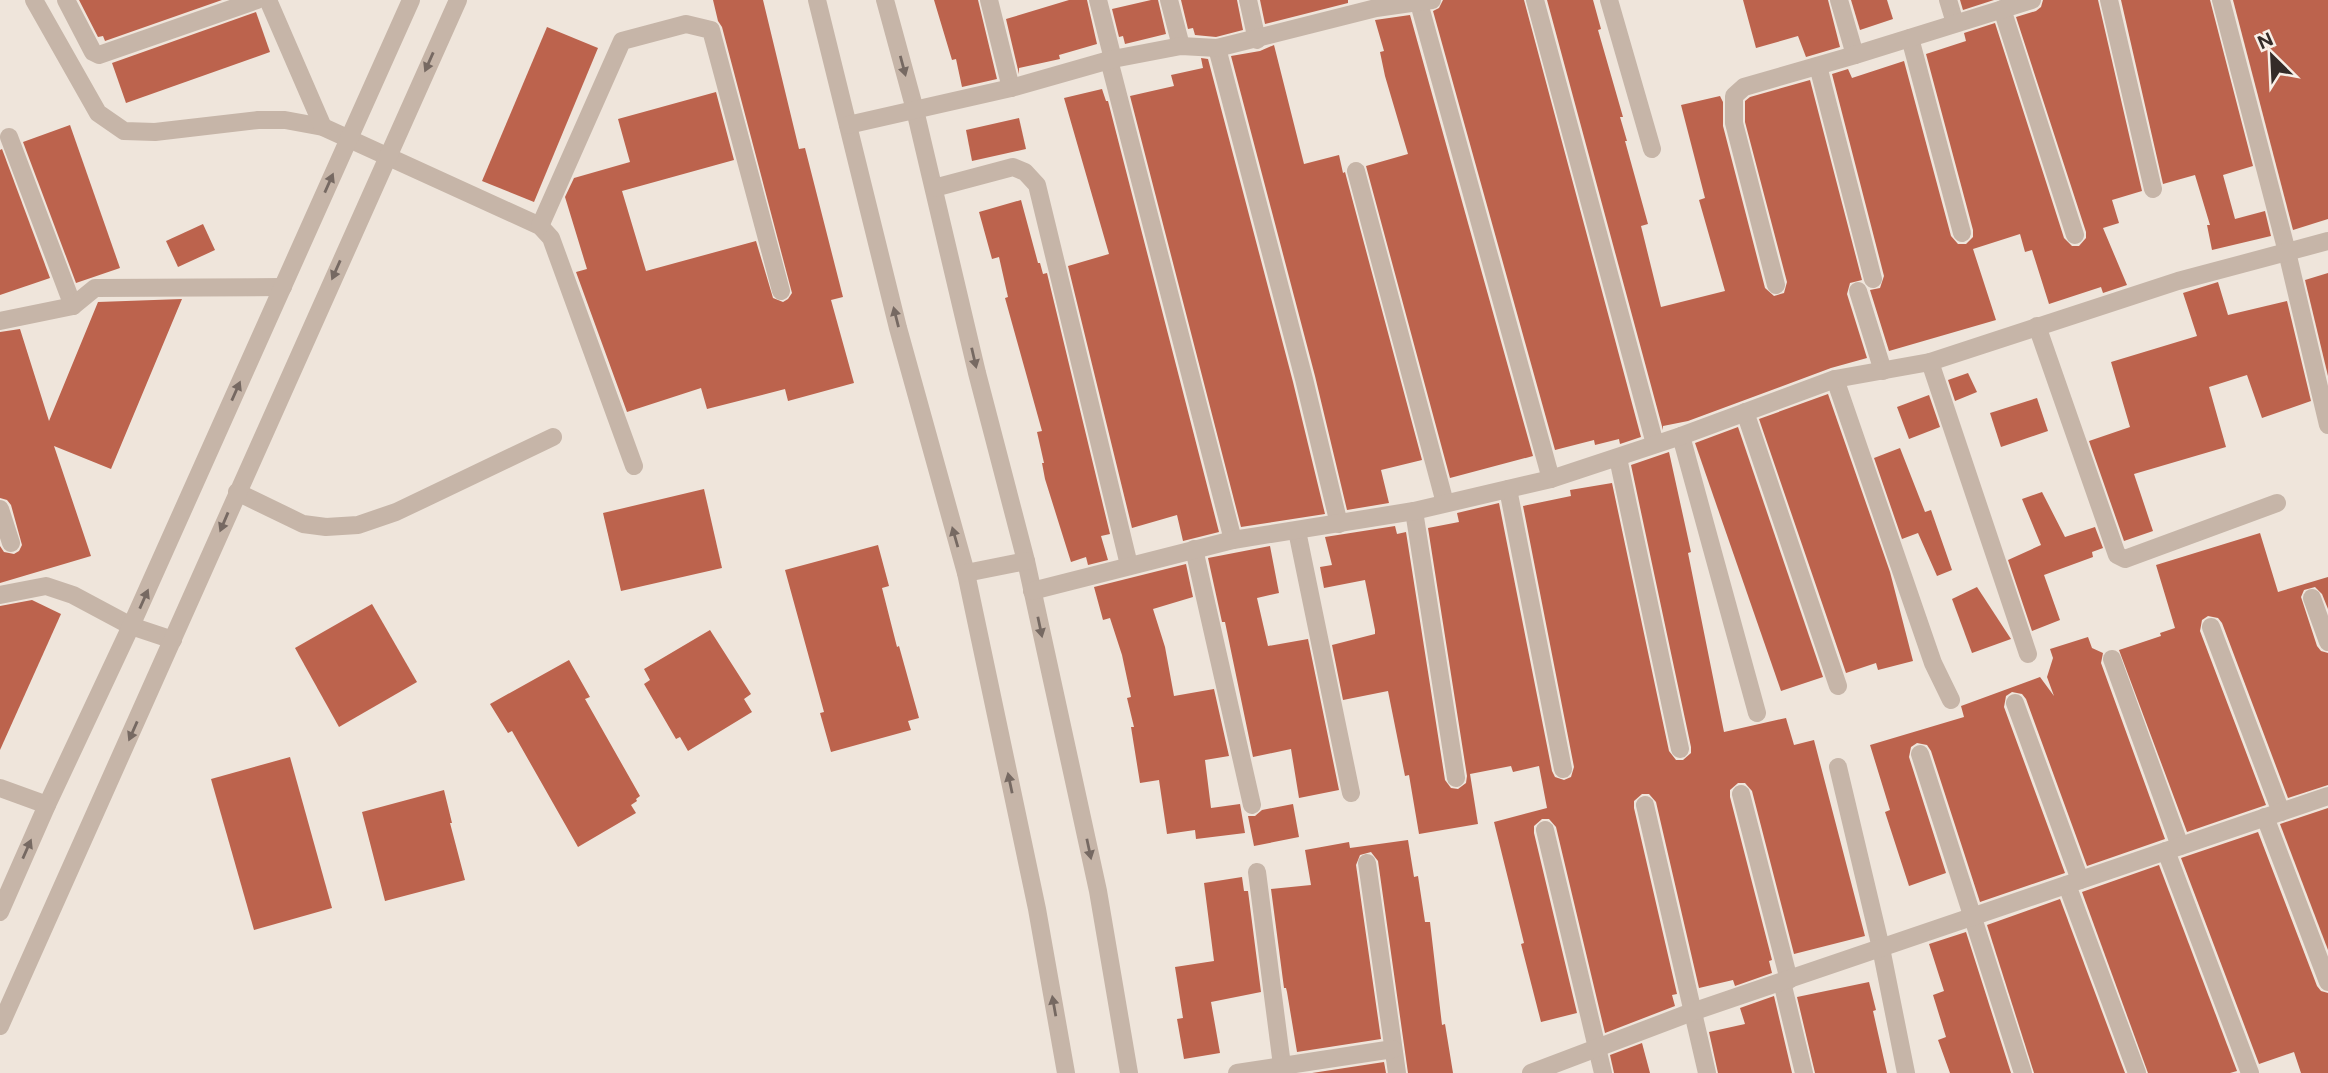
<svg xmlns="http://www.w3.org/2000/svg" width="2328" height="1073" font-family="Figtree,sans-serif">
<rect width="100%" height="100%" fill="#efe5db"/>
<!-- building -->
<g fill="#bc634d">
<polygon points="79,0 222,0 105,41 103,36 98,37"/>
<polygon points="713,0 763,0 799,149 805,148 843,297 831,300 854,383 788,401 785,389 707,409 701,388 627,412 576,272 587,269 565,197 574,178 630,162 618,119 716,92 734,160 622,191 646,271 756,241 773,298 783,302 788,299 792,293 722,27 718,21"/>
<polygon points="934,0 978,0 997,79 962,87 956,59 952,60"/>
<polygon points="1069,0 1087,0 1097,44 1059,55 1060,59 1019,68 1019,74 1006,19"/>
<polygon points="1151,0 1158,0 1166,34 1125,44 1123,36 1119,37 1112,9"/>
<polygon points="1181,0 1237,0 1243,30 1216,37 1195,35 1193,28 1188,29"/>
<polygon points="1260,0 1348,0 1348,3 1265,24"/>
<polygon points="1443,0 1524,0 1641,437 1620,444 1619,439 1595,445 1594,440 1555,450 1433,11 1439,8"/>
<polygon points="1547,0 1593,0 1601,29 1598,30 1623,117 1620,117 1627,141 1625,141 1648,224 1641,226 1661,307 1725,291 1699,200 1705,198 1681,105 1720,96 1723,102 1723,126 1765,288 1774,296 1784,293 1787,282 1745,122 1745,101 1750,97 1810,80 1862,280 1850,283 1847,294 1867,358 1831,368 1688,421 1663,426 1663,430"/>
<polygon points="1743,0 1828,0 1840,47 1806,57 1798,36 1756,48"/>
<polygon points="1851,0 1887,0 1893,19 1860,30"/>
<polygon points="1960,0 1994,0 1963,10"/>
<polygon points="2043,0 2098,0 2142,191 2112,200 2119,223 2103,228 2127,285 2103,293 2101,287 2049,304 2032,250 2025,252 2020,234 1973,249 1996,320 1889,351 1870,290 1880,288 1884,276 1832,74 1848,69 1852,78 1904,61 1951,236 1958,244 1966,244 1973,237 1973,230 1926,54 1966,41 1964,33 1995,23 2064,238 2072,246 2079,246 2086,238 2086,232 2016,17 2036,11 2041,7"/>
<polygon points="2121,0 2210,0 2253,166 2223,175 2235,219 2265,211 2271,236 2212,250 2207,225 2210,225 2195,175 2163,184"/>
<polygon points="2233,0 2328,0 2328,219 2293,230"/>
<polygon points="256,12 270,52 126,103 112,63"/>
<polygon points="1410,15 1533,456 1450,478 1366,166 1408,154 1385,76 1380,52 1384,51 1375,20"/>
<polygon points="547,27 598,48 534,202 482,181"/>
<polygon points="1274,45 1304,164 1339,155 1343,173 1345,172 1422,460 1381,470 1389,503 1347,510 1315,376 1231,56 1260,51"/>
<polygon points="1201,58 1208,59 1293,382 1325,514 1241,527 1130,96 1174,86 1171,75 1203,68"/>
<polygon points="1102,89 1106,101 1108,101 1219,532 1183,541 1177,515 1132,528 1068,266 1109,254 1064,98"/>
<polygon points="1019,118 1026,149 972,161 966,130"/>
<polygon points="70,125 120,268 76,283 23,142"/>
<polygon points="2,149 50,278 0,295 0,150"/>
<polygon points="1021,200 1038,263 1040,263 1043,274 1047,273 1110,534 1101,536 1108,560 1088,565 1086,557 1071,562 1045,479 1042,463 1044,463 1037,432 1042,431 1005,298 1008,297 999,257 992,259 979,212"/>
<polygon points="203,224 215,250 178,267 166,241"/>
<polygon points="2328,273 2328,376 2305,280"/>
<polygon points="2218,282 2228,315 2287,301 2311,401 2262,418 2247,375 2209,387 2226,447 2134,474 2153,531 2124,541 2089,441 2130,427 2111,362 2197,336 2183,293"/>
<polygon points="182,299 111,469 54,446 91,556 0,583 0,546 4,552 14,554 19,551 22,545 11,505 7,500 0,498 0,332 20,329 49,421 98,302"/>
<polygon points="1968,373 1977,392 1955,401 1948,380"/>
<polygon points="1828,394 1890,572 1913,661 1878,670 1876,663 1846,673 1759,419"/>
<polygon points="1929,395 1940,427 1909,439 1897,407"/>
<polygon points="2037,398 2048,431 2001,447 1990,413"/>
<polygon points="1738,427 1823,677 1781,691 1695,443"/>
<polygon points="1900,448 1925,512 1931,510 1952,570 1937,576 1918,533 1902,539 1874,458"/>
<polygon points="1669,452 1691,552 1688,553 1724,732 1786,718 1794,745 1814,740 1865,936 1794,954 1752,791 1745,783 1738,783 1730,790 1730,797 1772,960 1769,961 1772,973 1735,986 1733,980 1699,988 1656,802 1649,794 1642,794 1634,801 1634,808 1677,994 1672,995 1675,1006 1605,1033 1556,827 1549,819 1542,819 1534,826 1534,833 1577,1013 1541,1022 1521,944 1524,943 1494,822 1547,808 1539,766 1513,772 1511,766 1470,774 1478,824 1419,834 1409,775 1405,776 1388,691 1343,700 1332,645 1375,634 1375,630 1365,580 1324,588 1320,567 1332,565 1325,537 1395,526 1397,534 1406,532 1445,780 1451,788 1458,789 1466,783 1467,776 1428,528 1459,522 1457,513 1499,503 1552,771 1555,777 1564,780 1571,777 1574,767 1523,506 1571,496 1570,490 1612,483 1669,751 1676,760 1683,760 1691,753 1691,747 1631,465"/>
<polygon points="704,489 722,568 621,591 603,513"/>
<polygon points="2042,492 2065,537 2095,527 2103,548 2092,552 2093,557 2044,575 2060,620 2032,631 2008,560 2041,545 2022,499"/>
<polygon points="2260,533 2278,592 2328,577 2328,609 2322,594 2315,587 2304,590 2301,597 2317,646 2321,651 2328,653 2328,785 2288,798 2222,623 2218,618 2208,616 2202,620 2200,631 2266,805 2187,832 2119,650 2161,636 2160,633 2175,628 2156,565"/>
<polygon points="878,545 889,586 882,588 897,647 899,646 919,718 908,721 911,730 831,752 820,713 824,712 785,570"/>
<polygon points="1270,546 1279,593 1257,598 1268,646 1308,639 1339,790 1299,798 1291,749 1253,757 1225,622 1222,622 1208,558"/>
<polygon points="1186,564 1193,597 1153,609 1165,647 1174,696 1214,689 1229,756 1205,760 1211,808 1240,804 1245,833 1196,839 1195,830 1167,834 1159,780 1140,783 1131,727 1134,727 1127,698 1131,697 1122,655 1110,618 1103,620 1094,587"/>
<polygon points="1977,587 2011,639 1972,653 1952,599"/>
<polygon points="32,600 61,614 0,750 0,606"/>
<polygon points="372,604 417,682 339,727 295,648"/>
<polygon points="710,630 751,694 744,699 752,712 688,751 680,737 676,739 644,684 650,680 644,669"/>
<polygon points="2088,637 2092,648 2103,653 2101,663 2165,839 2087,866 2026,699 2022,694 2012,692 2006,696 2004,707 2065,873 1980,902 1931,751 1927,745 1917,743 1911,747 1909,757 1946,873 1909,886 1885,812 1890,810 1870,745 1964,717 1961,706 2040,677 2054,696 2047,677 2053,658 2050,649"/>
<polygon points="569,660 590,697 585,699 640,796 636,799 637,801 631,805 636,813 578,847 512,731 508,733 490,704"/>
<polygon points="290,757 332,908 254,930 211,779"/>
<polygon points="444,790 452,823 450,823 465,880 385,901 362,812"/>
<polygon points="1293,804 1299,837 1254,846 1248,816 1255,816 1262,810"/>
<polygon points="2328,808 2328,950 2280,824"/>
<polygon points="2258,832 2317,986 2321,991 2328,993 2328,1073 2301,1073 2294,1052 2259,1064 2181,858"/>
<polygon points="1408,840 1414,877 1418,876 1425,922 1430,922 1442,1025 1445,1024 1453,1073 1408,1073 1378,861 1371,852 1360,855 1356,865 1381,1039 1297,1052 1287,992 1286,988 1284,988 1271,889 1311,885 1305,850 1349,842 1350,848"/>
<polygon points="2159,865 2237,1071 2230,1073 2148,1073 2082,892"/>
<polygon points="1242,877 1244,891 1248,891 1261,992 1211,1002 1220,1053 1184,1059 1177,1019 1183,1018 1175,967 1214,961 1204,883"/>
<polygon points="2060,899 2125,1073 2034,1073 1987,925"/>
<polygon points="1966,932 2011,1073 1950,1073 1938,1040 1946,1037 1933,995 1944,991 1929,944"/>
<polygon points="1869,982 1876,1010 1873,1011 1887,1073 1815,1073 1797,997"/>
<polygon points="1774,996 1792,1073 1718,1073 1709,1032 1745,1024 1740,1008"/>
<polygon points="1642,1043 1650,1073 1614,1073 1610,1055"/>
<polygon points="1384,1062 1386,1073 1312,1073"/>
</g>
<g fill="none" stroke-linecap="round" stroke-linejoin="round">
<!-- minor -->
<g stroke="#c6b5a8" stroke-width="18">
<polyline points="34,0 98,113 124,131 155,132 258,120 285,120 323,127 540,226 551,238 634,466"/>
<polyline points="66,0 93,52 99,55 257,0"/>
<polyline points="268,0 323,127"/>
<polyline points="817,0 898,328 966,573 1037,909 1066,1073"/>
<polyline points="885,0 915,110 977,373 1026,561 1098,891 1129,1073"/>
<polyline points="989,0 1011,88"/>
<polyline points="1098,0 1113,59"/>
<polyline points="1169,0 1181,46"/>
<polyline points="1248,0 1257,40"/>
<polyline points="1535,0 1655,444"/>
<polyline points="1609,0 1652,149"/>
<polyline points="1839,0 1855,55"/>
<polyline points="1948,0 1955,23"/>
<polyline points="2109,0 2153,189"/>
<polyline points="2221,0 2287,252 2328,425"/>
<polyline points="1419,3 1551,479"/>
<polyline points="2002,9 2075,235"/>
<polyline points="1910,38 1962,233"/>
<polyline points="1217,48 1304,379 1339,524"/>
<polyline points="1109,60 1233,540"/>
<polyline points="1818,66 1873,279"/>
<polyline points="848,125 1011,88 1113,59 1181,46 1217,48 1376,8 1432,0"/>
<polyline points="9,137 73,306"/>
<polyline points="1356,171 1445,503"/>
<polyline points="934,188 1013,167 1025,172 1037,185 1129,565"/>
<polyline points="540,226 622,41 686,24 711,30 781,291"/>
<polyline points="1776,285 1734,123 1734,96 1744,87 1855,55 2032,0"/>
<polyline points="1858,291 1883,371"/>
<polyline points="0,321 73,306 95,288 283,287"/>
<polyline points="2037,326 2117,555 2125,559 2277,503"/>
<polyline points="1930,362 2028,654"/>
<polyline points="1835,379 1933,663 1951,700"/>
<polyline points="1745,412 1838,686"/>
<polyline points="1681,436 1757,713"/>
<polyline points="1618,458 1680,749"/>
<polyline points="1508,489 1563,769"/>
<polyline points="237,492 303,524 326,527 358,525 396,512 553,437"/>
<polyline points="0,509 11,543"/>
<polyline points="1414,511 1456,778"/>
<polyline points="1297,531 1351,793"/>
<polyline points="1194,549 1252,805"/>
<polyline points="966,573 1026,561"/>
<polyline points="1032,591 1233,540 1414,511 1551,479 1681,436 1835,379 1930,362 2178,281 2328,241"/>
<polyline points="0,595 46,586 73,595 131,626 173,640"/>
<polyline points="2312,598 2328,642"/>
<polyline points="2211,627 2281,812"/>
<polyline points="2112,659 2180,846"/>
<polyline points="2015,703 2080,880"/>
<polyline points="1920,754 2023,1073"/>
<polyline points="1838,767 1881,948 1906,1073"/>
<polyline points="0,788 47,805"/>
<polyline points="1741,794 1789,980"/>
<polyline points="1645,805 1707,1073"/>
<polyline points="2265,817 2328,982"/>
<polyline points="1545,830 1603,1073"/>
<polyline points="2166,851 2250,1073"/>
<polyline points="1367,863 1397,1073"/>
<polyline points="1257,872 1283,1073"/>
<polyline points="2067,885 2137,1073"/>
<polyline points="0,912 47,805 131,626 411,0"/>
<polyline points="1782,982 1804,1073"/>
<polyline points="0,1026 458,0"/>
<polyline points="1237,1073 1393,1049"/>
<polyline points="1531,1073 1692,1012 2328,796"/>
</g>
</g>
<!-- one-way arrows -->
<defs><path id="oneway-solid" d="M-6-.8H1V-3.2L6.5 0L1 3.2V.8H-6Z" transform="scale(1.75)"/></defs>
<g fill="#766962">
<use href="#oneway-solid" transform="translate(429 62) rotate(114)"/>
<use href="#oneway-solid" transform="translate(903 66) rotate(75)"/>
<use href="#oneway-solid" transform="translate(329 183) rotate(-66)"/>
<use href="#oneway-solid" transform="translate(336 270) rotate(114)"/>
<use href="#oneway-solid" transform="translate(896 317) rotate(-104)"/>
<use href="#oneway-solid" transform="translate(974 358) rotate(77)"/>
<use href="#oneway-solid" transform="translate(236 391) rotate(-66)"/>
<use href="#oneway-solid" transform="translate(224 522) rotate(113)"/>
<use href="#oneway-solid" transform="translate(955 537) rotate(-106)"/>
<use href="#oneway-solid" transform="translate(144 599) rotate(-66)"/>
<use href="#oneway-solid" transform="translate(1040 627) rotate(78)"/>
<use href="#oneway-solid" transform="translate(133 731) rotate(114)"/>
<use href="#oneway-solid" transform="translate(1010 783) rotate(-102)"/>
<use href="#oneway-solid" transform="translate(27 849) rotate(-66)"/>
<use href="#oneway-solid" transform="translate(1089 849) rotate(78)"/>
<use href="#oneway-solid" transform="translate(1054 1006) rotate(-100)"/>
</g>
<!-- north arrow -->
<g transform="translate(2272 56) rotate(336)" stroke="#f8efe7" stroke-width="5" paint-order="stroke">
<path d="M0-5L12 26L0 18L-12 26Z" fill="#342b28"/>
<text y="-10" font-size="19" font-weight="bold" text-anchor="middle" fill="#342b28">N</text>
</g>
</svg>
